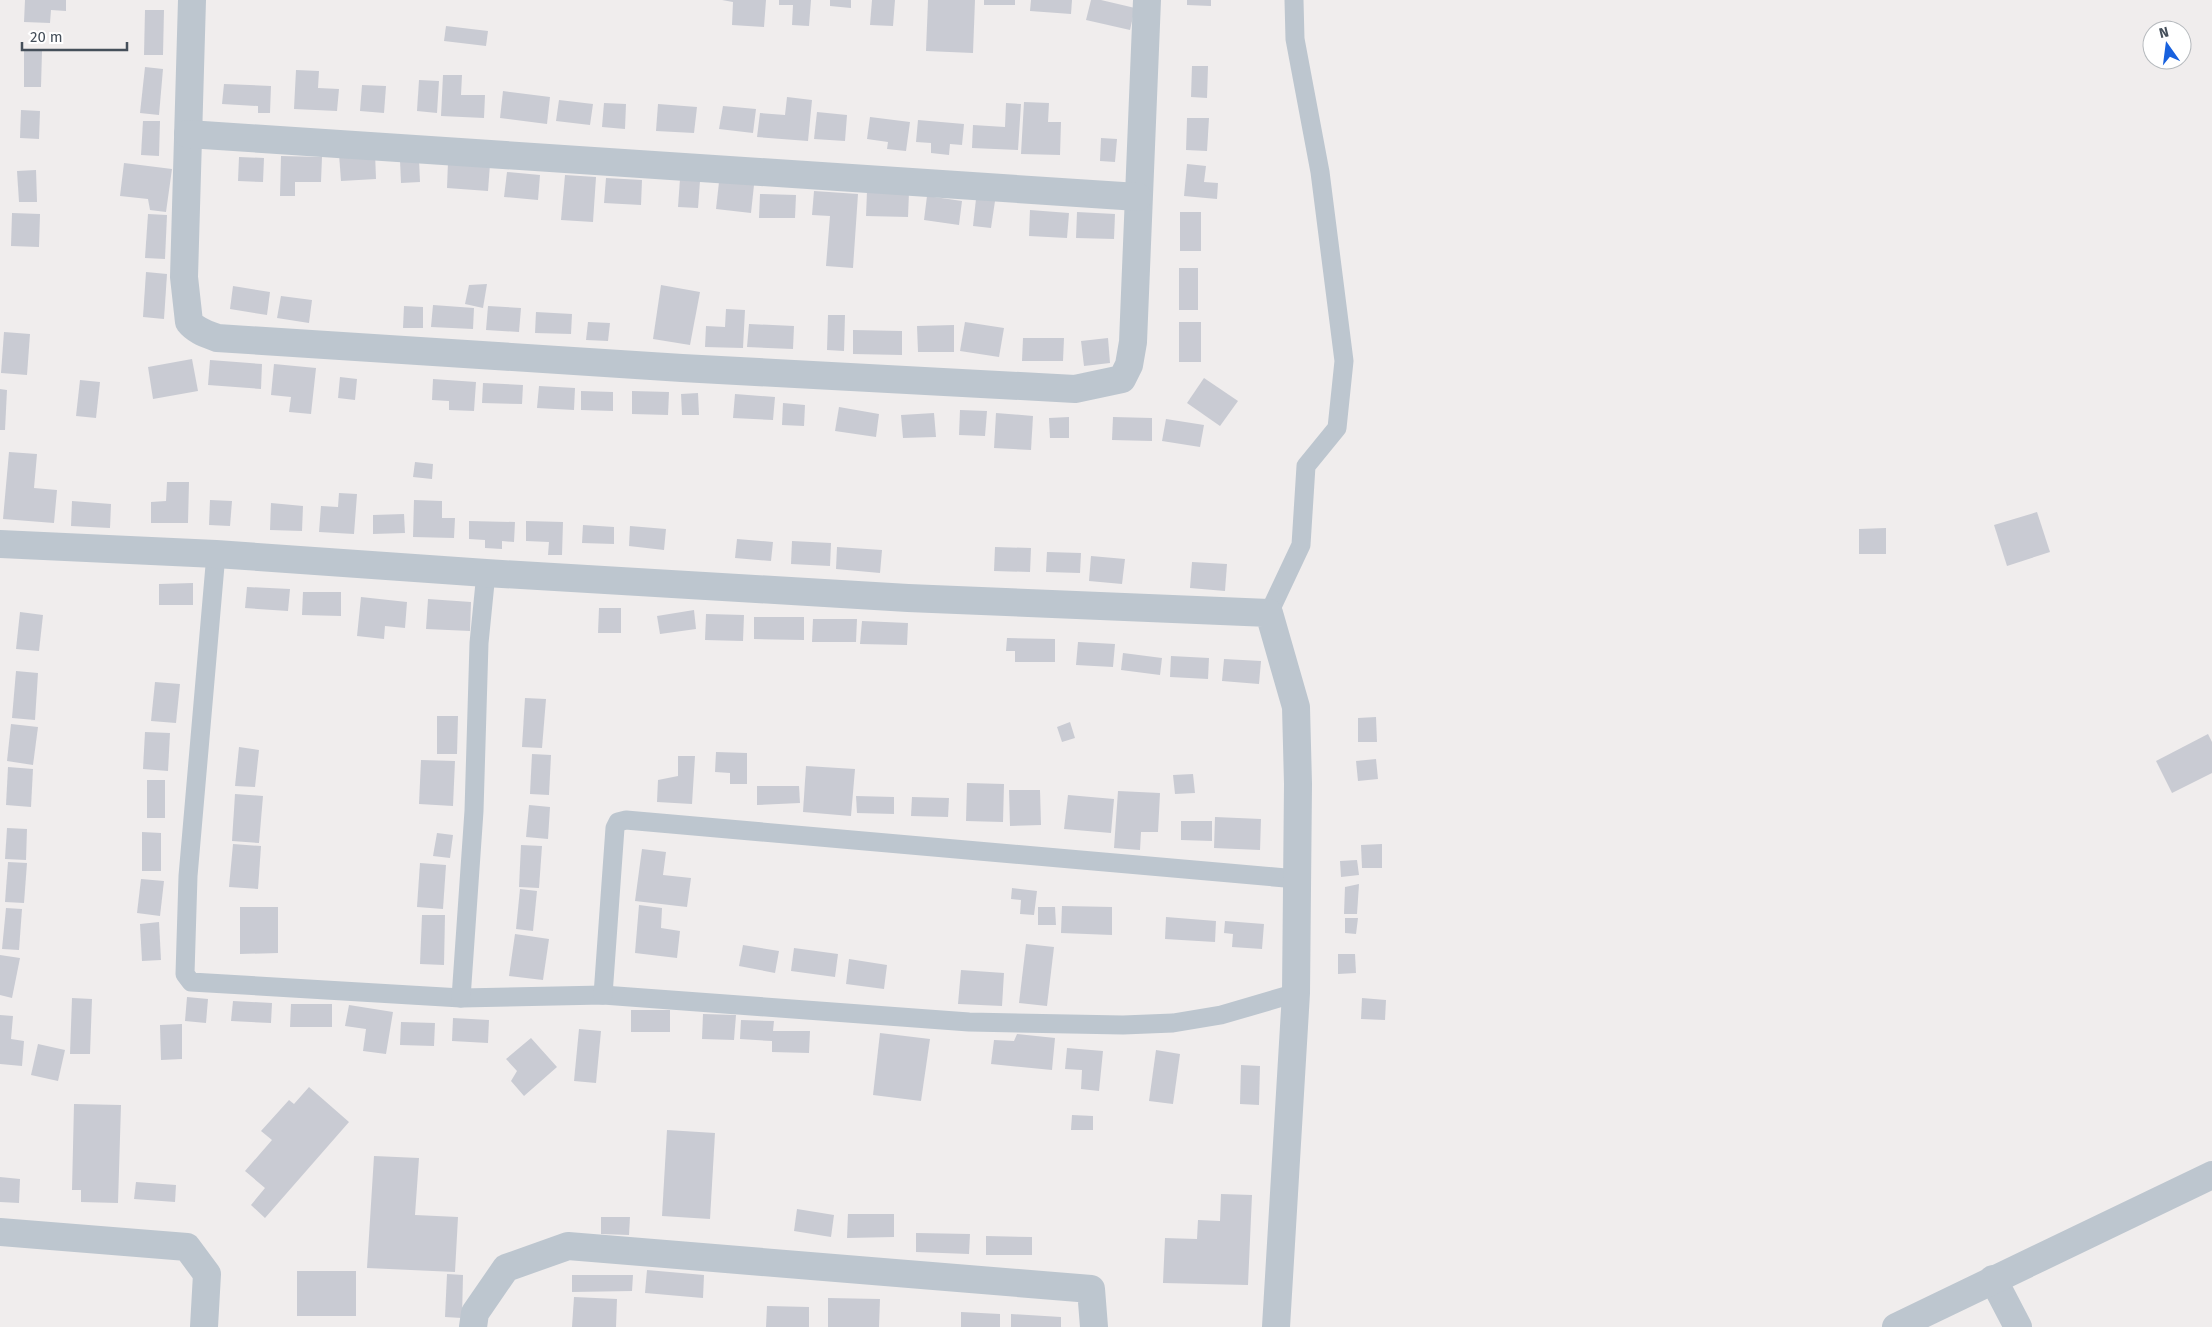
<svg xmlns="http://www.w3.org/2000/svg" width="2212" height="1327" font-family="'Fira Sans',sans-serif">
<rect width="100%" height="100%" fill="#f0eded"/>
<!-- building -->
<g fill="#c9cbd3">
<polygon points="25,0 66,0 66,11 51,10 50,23 24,22"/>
<polygon points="722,0 766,0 764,27 732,25 733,2"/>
<polygon points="779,0 811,0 809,26 792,25 793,5 779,5"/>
<polygon points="830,0 851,0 851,8 830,6"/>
<polygon points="872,0 895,0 893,26 870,25"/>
<polygon points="928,0 975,0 973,53 926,51"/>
<rect x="984" y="0" width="31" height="5"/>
<polygon points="1031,0 1072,0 1071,14 1030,11"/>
<polygon points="1091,0 1101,0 1135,8 1130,30 1086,20"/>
<polygon points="1187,0 1211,0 1211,6 1187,5"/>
<polygon points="145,10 164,10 163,55 144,55"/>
<polygon points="446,26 488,31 486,46 444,41"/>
<polygon points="24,50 42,51 41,87 24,87"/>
<polygon points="1192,66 1208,66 1207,98 1191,97"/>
<polygon points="145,67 163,69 159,115 140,113"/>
<polygon points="296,70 319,71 318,88 339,89 337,111 294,109"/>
<polygon points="443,75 462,75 461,95 485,95 484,118 441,116"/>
<polygon points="419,80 439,81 437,113 417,111"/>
<polygon points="224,84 271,86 270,113 258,113 258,106 222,104"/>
<polygon points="362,85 386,86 384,113 360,111"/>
<polygon points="503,91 550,97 547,124 500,118"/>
<polygon points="787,97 812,100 808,141 757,137 760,113 785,115"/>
<polygon points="559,100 593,104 590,125 556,121"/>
<polygon points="1024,102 1049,103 1048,122 1061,122 1060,155 1021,154"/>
<polygon points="604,103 626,104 625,129 602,127"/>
<polygon points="1006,103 1021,104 1018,150 972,148 973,125 1005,127"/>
<polygon points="658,104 697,107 694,133 656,131"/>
<polygon points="723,106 756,109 753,133 719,129"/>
<polygon points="21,110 40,111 39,139 20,138"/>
<polygon points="817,112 847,115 845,141 814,139"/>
<polygon points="870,117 910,122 906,151 887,149 888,142 867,139"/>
<polygon points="1187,118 1209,118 1207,151 1186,150"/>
<polygon points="918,120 964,124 962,145 950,144 949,155 931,153 931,143 916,142"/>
<polygon points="143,121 160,121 159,156 141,155"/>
<polygon points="1101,138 1117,139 1115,162 1100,161"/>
<polygon points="375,153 376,179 341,181 339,154"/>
<polygon points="281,156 322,157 321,182 295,182 295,196 280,196"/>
<polygon points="239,157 264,158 263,182 238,181"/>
<polygon points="419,159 420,182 401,183 400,160"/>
<polygon points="448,162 490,164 488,191 447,188"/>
<polygon points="124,163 172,169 166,212 150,210 148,199 120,196"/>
<polygon points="1187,164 1206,166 1204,182 1218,183 1217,199 1184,196"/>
<polygon points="36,170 37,202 19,202 17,171"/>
<polygon points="507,172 540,175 538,200 504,197"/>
<polygon points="565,175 596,177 593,222 561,220"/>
<polygon points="606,178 642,180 641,205 604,203"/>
<polygon points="680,179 700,181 698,208 678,207"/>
<polygon points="719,182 754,185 751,213 716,209"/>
<polygon points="814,191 858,194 853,268 826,266 830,216 812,215"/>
<polygon points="867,191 909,192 908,217 866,216"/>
<polygon points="760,194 796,195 795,218 759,218"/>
<polygon points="927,196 962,201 959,225 924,220"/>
<polygon points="976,199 995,201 991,228 973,226"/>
<polygon points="1030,210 1069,213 1067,238 1029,236"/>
<polygon points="1077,212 1115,214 1114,239 1076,238"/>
<rect x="1180" y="212" width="21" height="39"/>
<polygon points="12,213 40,214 39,247 11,246"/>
<polygon points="148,214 167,215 165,259 145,258"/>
<rect x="1179" y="268" width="19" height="42"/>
<polygon points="146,272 167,274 164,319 143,317"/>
<polygon points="487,284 483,308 465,304 469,285"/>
<polygon points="661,285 700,292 690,345 653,339"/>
<polygon points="233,286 270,292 267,315 230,309"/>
<polygon points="281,296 312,300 309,323 277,318"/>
<polygon points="433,305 474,308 473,329 431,327"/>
<polygon points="404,306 423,307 423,328 403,328"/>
<polygon points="488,306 521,308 519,332 486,330"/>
<polygon points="726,309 745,310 743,348 705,347 706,326 725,327"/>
<polygon points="536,312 572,314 571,334 535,333"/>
<polygon points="828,315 845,315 844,351 827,350"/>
<polygon points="588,322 610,323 608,341 586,340"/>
<polygon points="965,322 1004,328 999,357 960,351"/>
<rect x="1179" y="322" width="22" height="40"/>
<polygon points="749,324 794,326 793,349 747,347"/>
<polygon points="954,325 954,352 918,352 917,326"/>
<polygon points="853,330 902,331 902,355 853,354"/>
<polygon points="4,332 30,334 27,375 1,373"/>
<polygon points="1023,338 1064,338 1063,361 1022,361"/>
<polygon points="1108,338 1110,363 1084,366 1081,341"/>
<polygon points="192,359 198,391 153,399 148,367"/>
<polygon points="210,360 262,364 261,389 208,385"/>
<polygon points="274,364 316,368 311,414 289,412 291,397 271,395"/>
<polygon points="340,377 357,379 355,400 338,398"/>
<polygon points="1204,378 1238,401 1220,426 1187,403"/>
<polygon points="433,379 476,382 474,411 449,410 449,401 432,400"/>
<polygon points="80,380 100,382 96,418 76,416"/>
<polygon points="483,383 523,385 522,404 482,403"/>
<polygon points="539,386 575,388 574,410 537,408"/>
<polygon points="0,389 7,390 5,430 0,430"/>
<polygon points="581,391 613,392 613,411 581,410"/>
<polygon points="632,391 669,392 668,415 632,414"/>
<polygon points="698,393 699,415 682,415 681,394"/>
<polygon points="735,394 775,397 773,420 733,418"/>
<polygon points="783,403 805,405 804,426 782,425"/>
<polygon points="839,407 879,414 876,437 835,431"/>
<polygon points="960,410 987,411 985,436 959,435"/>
<polygon points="934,413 936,437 903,438 901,415"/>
<polygon points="996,413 1033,416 1031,450 994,448"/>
<polygon points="1069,417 1069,438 1050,438 1049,418"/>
<polygon points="1113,417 1152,418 1152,441 1112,440"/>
<polygon points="1166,419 1204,425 1200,447 1162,441"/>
<polygon points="9,452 37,454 34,488 57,490 54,523 3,519"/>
<polygon points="415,462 433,464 432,479 413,477"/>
<polygon points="167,482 189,482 188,523 151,523 151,502 166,501"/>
<polygon points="339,493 357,494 354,534 319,532 321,506 338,507"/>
<polygon points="210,500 232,501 230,526 209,525"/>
<polygon points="414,500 442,501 442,518 455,518 454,538 413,537"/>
<polygon points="72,501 111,504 110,528 71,526"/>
<polygon points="271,503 303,506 302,531 270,530"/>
<polygon points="2037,512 2050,552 2007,566 1994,525"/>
<polygon points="404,514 405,533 373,534 373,515"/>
<polygon points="469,521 515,522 514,542 502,541 502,549 485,548 485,540 469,539"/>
<polygon points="526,521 563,522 562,555 548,555 549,542 526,541"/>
<polygon points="583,525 614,527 614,544 582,543"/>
<polygon points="630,526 666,529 664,550 629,546"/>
<polygon points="1886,528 1886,554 1859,554 1859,529"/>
<polygon points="737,539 773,542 771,561 735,558"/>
<polygon points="792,541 831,543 830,566 791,564"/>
<polygon points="837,547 882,550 880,573 836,569"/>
<polygon points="995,547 1031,548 1030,572 994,571"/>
<polygon points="1047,552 1081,553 1080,573 1046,572"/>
<polygon points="1091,556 1125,559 1122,584 1089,581"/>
<polygon points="1192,562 1227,564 1225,591 1190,588"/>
<polygon points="193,583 193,605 159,605 159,584"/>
<polygon points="247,587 290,589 288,611 245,608"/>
<polygon points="303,592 341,592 341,616 302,615"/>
<polygon points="361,597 407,602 405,628 385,626 384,639 357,636"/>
<polygon points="428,599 471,602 470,631 426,629"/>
<polygon points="599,608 621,608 621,633 598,633"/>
<polygon points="694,610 696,629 660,634 657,616"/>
<polygon points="20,612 43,615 39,651 16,649"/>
<polygon points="706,614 744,615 743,641 705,640"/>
<polygon points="754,617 804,617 804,640 754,639"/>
<polygon points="813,619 857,619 856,642 812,642"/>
<polygon points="862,621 908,623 907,645 860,644"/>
<polygon points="1007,638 1055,639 1055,662 1015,662 1015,651 1006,651"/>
<polygon points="1078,642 1115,644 1113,667 1076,665"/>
<polygon points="1123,653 1162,658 1160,675 1121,670"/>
<polygon points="1171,656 1209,658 1208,679 1170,677"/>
<polygon points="1224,659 1261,661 1259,684 1222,681"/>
<polygon points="16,671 38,673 35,720 12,718"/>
<polygon points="155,682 180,684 176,723 151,721"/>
<polygon points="525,698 546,699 542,748 522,747"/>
<polygon points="437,716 458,716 457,754 437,754"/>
<polygon points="1376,717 1377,742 1358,742 1358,718"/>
<polygon points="1070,722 1075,738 1062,742 1057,727"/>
<polygon points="11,724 38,727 33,765 7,761"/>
<polygon points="145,732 170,733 168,771 143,769"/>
<polygon points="2208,734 2212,742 2212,773 2172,793 2156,761"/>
<polygon points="239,747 259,750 255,787 235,786"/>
<polygon points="716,752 747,753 747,784 730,784 730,773 715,772"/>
<polygon points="532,754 551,755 549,795 530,794"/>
<polygon points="678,756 695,756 692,804 657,802 658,780 678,776"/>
<polygon points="1376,759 1378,779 1358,781 1356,761"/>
<polygon points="421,760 455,761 453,806 419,804"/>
<polygon points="806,766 855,769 851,816 803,812"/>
<polygon points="8,767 33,769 31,807 6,805"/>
<polygon points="1193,774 1195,793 1175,794 1173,775"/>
<rect x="147" y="780" width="18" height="38"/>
<polygon points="967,783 1004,784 1003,822 966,821"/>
<polygon points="757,786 799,786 800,803 757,805"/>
<polygon points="1009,790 1040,790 1041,825 1010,826"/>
<polygon points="1118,791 1160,793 1158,832 1141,832 1140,850 1114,848"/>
<polygon points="235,794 263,796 259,843 232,841"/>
<polygon points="1068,795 1114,799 1111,833 1064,829"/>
<polygon points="856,796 894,797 894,814 857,813"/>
<polygon points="912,797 949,798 948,817 911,816"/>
<polygon points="529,805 550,807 548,839 526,837"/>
<polygon points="1215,817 1261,819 1260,850 1214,848"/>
<polygon points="1181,821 1212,821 1212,841 1181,840"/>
<polygon points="7,828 27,829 26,860 5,859"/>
<polygon points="142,832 161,833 161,871 142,871"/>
<polygon points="437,833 453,835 450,858 433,856"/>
<polygon points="233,844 261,846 258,889 229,887"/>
<polygon points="1382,844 1382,868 1362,868 1361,845"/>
<polygon points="521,845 542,846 539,888 519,887"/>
<polygon points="642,849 666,852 663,875 691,878 687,907 635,901"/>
<polygon points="1357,860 1359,875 1341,877 1340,861"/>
<polygon points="8,862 27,863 24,903 5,902"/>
<polygon points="420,863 446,865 443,909 417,907"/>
<polygon points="141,879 164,881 160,916 137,913"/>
<polygon points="1359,884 1357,914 1344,914 1345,887"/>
<polygon points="1012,888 1037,891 1034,915 1020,914 1021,900 1011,899"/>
<polygon points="520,889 537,891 533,931 516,929"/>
<polygon points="639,905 662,908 661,928 680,931 677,958 635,953"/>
<polygon points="1062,906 1112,907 1112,935 1061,933"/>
<polygon points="240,907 278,907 278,953 240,954"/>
<polygon points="1038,907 1055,907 1056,925 1038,925"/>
<polygon points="6,908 22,909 19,950 2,949"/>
<polygon points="422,915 445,915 444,965 420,964"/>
<polygon points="1166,917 1216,921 1215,942 1165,939"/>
<polygon points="1345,918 1358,918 1356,934 1345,933"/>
<polygon points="1225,921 1264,924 1262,949 1232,947 1233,934 1224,933"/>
<polygon points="159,922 161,960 142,961 140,924"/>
<polygon points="515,934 549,939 543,980 509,976"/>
<polygon points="1026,944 1054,947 1047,1006 1019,1003"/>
<polygon points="743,945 779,951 775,973 739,966"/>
<polygon points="794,948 838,954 835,977 791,971"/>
<polygon points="1338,954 1355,954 1356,973 1338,974"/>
<polygon points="0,955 20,958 12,998 0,995"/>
<polygon points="849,959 887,965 884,989 846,984"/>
<polygon points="961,970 1004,973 1002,1006 958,1004"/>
<polygon points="187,997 208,999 206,1023 185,1021"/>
<polygon points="72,998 92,999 90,1054 70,1054"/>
<polygon points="1362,998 1386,1000 1385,1020 1361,1019"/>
<polygon points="233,1001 272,1003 271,1023 231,1021"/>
<polygon points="291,1004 332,1004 332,1027 290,1027"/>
<polygon points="349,1005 393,1012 386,1054 363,1051 366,1029 345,1026"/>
<rect x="631" y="1010" width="39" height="22"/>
<polygon points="703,1014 736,1015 734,1040 702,1039"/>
<polygon points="0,1015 13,1016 11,1039 24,1041 22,1066 0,1064"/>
<polygon points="453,1018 489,1020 488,1043 452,1041"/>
<polygon points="741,1020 774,1021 773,1031 810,1031 809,1053 772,1052 772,1041 740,1039"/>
<polygon points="401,1022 435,1023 434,1046 400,1045"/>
<polygon points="182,1024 182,1059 161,1060 160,1025"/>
<polygon points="579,1029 601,1031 596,1083 574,1081"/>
<polygon points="880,1033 930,1039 921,1101 873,1095"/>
<polygon points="1017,1034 1055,1038 1052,1070 991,1064 994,1040 1014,1041"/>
<polygon points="531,1038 557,1067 524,1096 511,1081 517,1071 506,1059"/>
<polygon points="38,1044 65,1050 58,1081 31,1075"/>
<polygon points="1067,1048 1103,1051 1099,1091 1081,1089 1082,1070 1065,1069"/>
<polygon points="1156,1050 1180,1054 1173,1104 1149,1101"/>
<polygon points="1241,1065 1260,1066 1259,1105 1240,1104"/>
<polygon points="309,1087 349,1122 265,1218 251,1205 265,1188 245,1171 272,1140 261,1131 289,1100 294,1104"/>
<polygon points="74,1104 121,1105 118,1203 81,1202 81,1190 72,1190"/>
<polygon points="1072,1115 1093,1116 1093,1130 1071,1130"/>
<polygon points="667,1130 715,1133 710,1219 662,1216"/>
<polygon points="374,1156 419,1158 415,1215 458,1217 455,1272 367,1268"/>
<polygon points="0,1177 20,1179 19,1203 0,1202"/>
<polygon points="136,1182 176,1185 175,1202 134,1199"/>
<polygon points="1221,1194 1252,1195 1248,1285 1163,1283 1165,1238 1197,1239 1198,1220 1220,1221"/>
<polygon points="797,1209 834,1215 831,1237 794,1231"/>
<polygon points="848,1214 894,1214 894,1237 847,1238"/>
<polygon points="601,1217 630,1217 629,1235 601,1234"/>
<polygon points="916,1233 970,1234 969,1254 916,1252"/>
<polygon points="986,1236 1032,1237 1032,1255 986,1255"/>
<polygon points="647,1270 704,1275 703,1298 645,1293"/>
<rect x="297" y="1271" width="59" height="45"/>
<polygon points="447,1274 463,1275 462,1318 445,1317"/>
<polygon points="572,1275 633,1275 632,1291 572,1292"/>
<polygon points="574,1297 617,1299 616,1327 572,1327"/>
<polygon points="828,1298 880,1299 879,1327 828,1327"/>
<polygon points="767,1306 809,1307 809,1327 766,1327"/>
<polygon points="961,1312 1000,1314 1000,1327 961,1327"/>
<polygon points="1011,1314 1061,1317 1061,1327 1011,1327"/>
</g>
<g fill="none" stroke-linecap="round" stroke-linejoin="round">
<!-- lane -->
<g stroke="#bdc6cf" stroke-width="19">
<polyline points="216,554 188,876 185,974 191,982 461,998 603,995 969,1022 1123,1025 1173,1023 1221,1015 1296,993"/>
<polyline points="1269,613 1301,545 1306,466 1337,428 1344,361 1320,172 1295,39 1294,0"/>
<polyline points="603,995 615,828 618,822 626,820 1297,879"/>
<polyline points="461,998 474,811 479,643 486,573"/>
</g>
<!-- street -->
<g stroke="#bdc6cf" stroke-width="28">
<path d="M 192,0 L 184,277 L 189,322 C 196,331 207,334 217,338 L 682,368 L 1075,389 L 1122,379 L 1129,365 L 1133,342 L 1147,0"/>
<polyline points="188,134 1138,197"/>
<polyline points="0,544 216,554 486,573 908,598 1269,613 1296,707 1298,784 1296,993 1276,1327"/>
<polyline points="0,1232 187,1247 207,1274 204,1327"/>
<polyline points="1993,1279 2018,1327"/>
<polyline points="473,1327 475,1313 506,1268 568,1246 1091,1289 1094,1327"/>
<polyline points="1896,1327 2212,1175"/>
</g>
</g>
<!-- north arrow -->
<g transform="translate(2167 45) rotate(346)"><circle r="24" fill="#ffffff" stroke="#b5b9bd"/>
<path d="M0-4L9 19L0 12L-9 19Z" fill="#1861de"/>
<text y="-8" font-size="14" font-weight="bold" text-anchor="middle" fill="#454f5a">N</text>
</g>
<!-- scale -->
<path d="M22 42v8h105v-8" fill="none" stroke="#454f5a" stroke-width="2.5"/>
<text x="30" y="42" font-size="15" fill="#454f5a" stroke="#ffffff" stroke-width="4" paint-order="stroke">20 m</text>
</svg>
